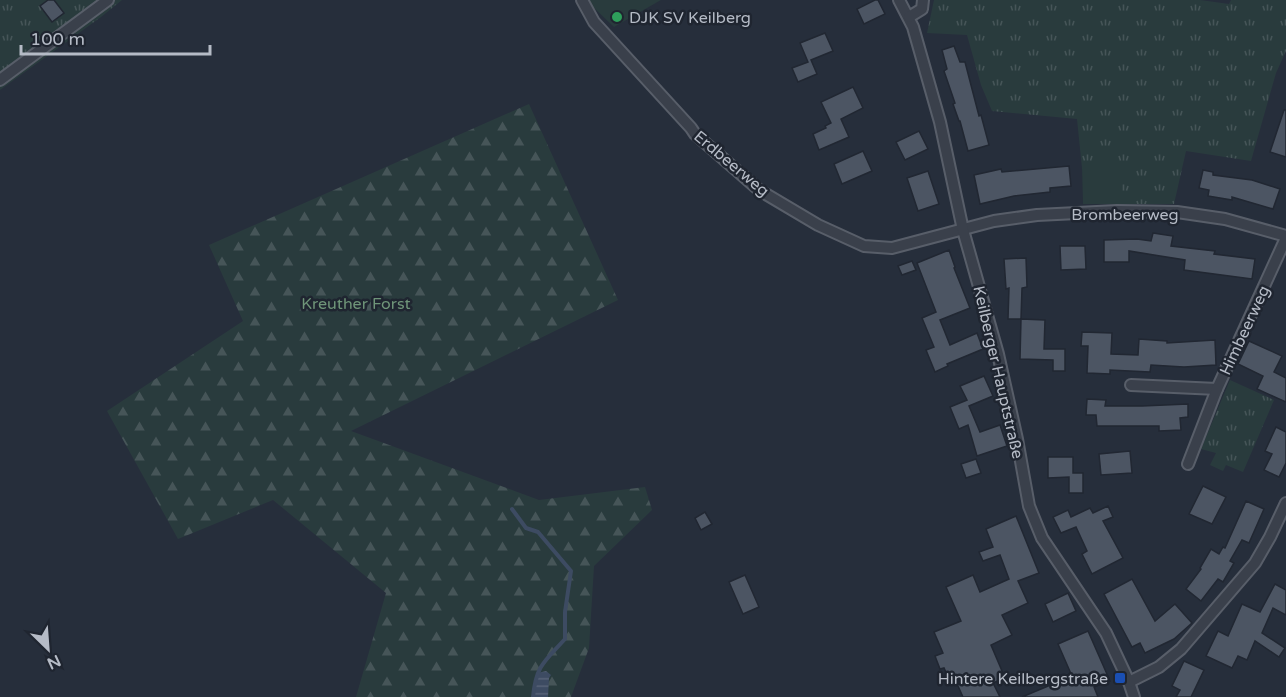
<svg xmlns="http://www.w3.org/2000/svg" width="1286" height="697" font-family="'Varela Round',sans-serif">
<defs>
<pattern id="grass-tufts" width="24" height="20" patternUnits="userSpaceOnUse" patternTransform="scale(1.5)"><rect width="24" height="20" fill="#293b3d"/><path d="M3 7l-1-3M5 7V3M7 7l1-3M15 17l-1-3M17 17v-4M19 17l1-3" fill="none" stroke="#465558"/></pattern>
<pattern id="forest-firs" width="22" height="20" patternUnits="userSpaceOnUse" patternTransform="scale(1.5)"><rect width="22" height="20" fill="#293b3d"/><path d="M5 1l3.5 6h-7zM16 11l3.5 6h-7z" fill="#465558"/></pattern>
<pattern id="water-rules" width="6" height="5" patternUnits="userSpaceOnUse" patternTransform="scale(1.5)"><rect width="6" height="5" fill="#3d4b62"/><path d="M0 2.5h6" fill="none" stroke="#576377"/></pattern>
</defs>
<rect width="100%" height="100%" fill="#262e3b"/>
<!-- grass -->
<g fill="url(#grass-tufts)">
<polygon points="0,0 122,0 101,17 0,90"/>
<polygon points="934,0 1200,0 1229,4 1231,0 1286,0 1286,51 1276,73 1251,161 1186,151 1174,204 1122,204 1122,168 1082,168 1077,119 992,111 981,85 967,35 927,33"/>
<polygon points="1230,380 1274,400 1243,472 1226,465 1223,471 1210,465 1216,453 1201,449"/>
</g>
<!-- forest -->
<polygon fill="url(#forest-firs)" points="529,104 618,300 351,431 539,500 645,487 652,510 594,566 589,648 571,697 356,697 386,593 273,500 178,539 107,411 243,321 209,245"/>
<!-- park -->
<g fill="#293b3d">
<polygon points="589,0 661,0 614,27 593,7"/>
<polygon points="1082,168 1122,168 1122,204 1083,204"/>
</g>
<!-- water -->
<polygon fill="url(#water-rules)" points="546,671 551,675 549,678 548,697 533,697 534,684 538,673"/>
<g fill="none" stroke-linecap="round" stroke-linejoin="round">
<!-- stream -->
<path stroke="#3d4b62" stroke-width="4" d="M 512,509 L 526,528 L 538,532 L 571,571 L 565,612 L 565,639 C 545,661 536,665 533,697"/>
</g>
<!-- building -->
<g fill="#4c5563" stroke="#212732" stroke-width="1.5">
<polygon points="48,0 54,0 64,13 52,22 40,6"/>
<polygon points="875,0 878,0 885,14 864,24 857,9"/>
<polygon points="825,33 833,51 811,60 817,74 798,82 792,68 808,62 800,43"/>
<polygon points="954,46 960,62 965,62 979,116 981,115 989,145 968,151 960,121 959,121 953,104 955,103 944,71 947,69 942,50"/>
<polygon points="853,87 863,108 841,119 849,137 819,150 813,134 826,128 825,126 831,123 821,102"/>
<polygon points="1284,110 1286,110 1286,157 1270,152"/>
<polygon points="919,131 928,149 905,160 896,142"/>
<polygon points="863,151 872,171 842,184 834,164"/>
<polygon points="1069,166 1071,186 1050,188 1050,192 1014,196 980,204 974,175 1001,169 1002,172"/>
<polygon points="1203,170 1213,172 1213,175 1252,180 1280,189 1273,209 1232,197 1232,200 1208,196 1209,190 1199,188"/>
<polygon points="928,171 939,204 918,211 907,178"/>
<polygon points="1153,233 1173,236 1171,246 1215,251 1214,254 1255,259 1252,279 1184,270 1185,260 1129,251 1129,262 1104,262 1104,240 1137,239 1151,241"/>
<polygon points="1060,246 1085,246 1086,269 1061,270"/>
<polygon points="949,250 955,267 954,268 970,308 940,320 950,345 977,333 983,349 947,364 948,366 935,372 926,350 934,347 922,318 936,312 917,263"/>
<polygon points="1026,258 1027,287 1022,288 1021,319 1008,319 1009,288 1006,289 1004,259"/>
<polygon points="912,261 916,270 902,275 898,266"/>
<polygon points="1021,319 1045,320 1044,349 1065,349 1065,371 1053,371 1053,360 1020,359"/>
<polygon points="1082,332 1112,333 1111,354 1138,355 1139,339 1167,341 1167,343 1215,340 1216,365 1184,367 1151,365 1150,372 1110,370 1110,374 1087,373 1088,346 1081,346"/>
<polygon points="1249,341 1282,356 1274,372 1286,378 1286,402 1257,389 1263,376 1238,364"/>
<polygon points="984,376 993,396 969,406 980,432 1000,425 1007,446 977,456 968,425 959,429 950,407 967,400 960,386"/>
<polygon points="1087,399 1106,400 1105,406 1142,406 1188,404 1188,417 1180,418 1181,430 1159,431 1159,426 1097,426 1096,415 1086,415"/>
<polygon points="1276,427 1286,432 1286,463 1279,477 1264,470 1272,454 1265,451"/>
<polygon points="1130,451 1132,473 1101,475 1099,454"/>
<polygon points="1048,457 1073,457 1073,473 1083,473 1083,493 1069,493 1069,477 1048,478"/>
<polygon points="976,459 981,473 966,478 961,464"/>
<polygon points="1203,486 1226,497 1212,524 1189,514"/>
<polygon points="1246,501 1264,509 1249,543 1242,540 1230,561 1234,563 1223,582 1218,579 1201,601 1186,589 1201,569 1200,568 1211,549 1219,554 1223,547 1225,548"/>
<polygon points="1108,506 1113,517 1103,521 1123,558 1092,574 1082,554 1087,551 1076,527 1061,533 1053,517 1068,510 1071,517 1090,508 1093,513"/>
<polygon points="705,512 712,524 701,530 695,518"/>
<polygon points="1016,516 1039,573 1018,581 1028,603 1002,615 1012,635 991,645 1005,678 993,683 1000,697 963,697 953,675 948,677 944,668 940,669 935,656 943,653 934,632 961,621 946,587 973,575 980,592 1009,579 1000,555 983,561 979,552 993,547 986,529"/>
<polygon points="745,575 759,607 743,614 729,582"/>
<polygon points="1132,579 1155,621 1175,604 1192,623 1174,639 1145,653 1140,643 1132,647 1104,594"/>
<polygon points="1275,584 1286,590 1286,615 1273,608 1262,633 1285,648 1279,657 1255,641 1247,660 1238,656 1232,668 1206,656 1218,631 1228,636 1242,604 1260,612"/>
<polygon points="1068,593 1076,611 1053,622 1045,604"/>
<polygon points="1088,631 1110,681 1094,687 1098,697 1022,697 1072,676 1058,644"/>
<polygon points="1184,661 1204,670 1191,697 1176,697 1180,690 1172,686"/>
</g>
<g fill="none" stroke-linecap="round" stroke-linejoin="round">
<defs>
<g id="minor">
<polyline points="582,0 594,22 691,128 695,134 759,190 818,225 864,246 892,248 994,221 1037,215 1117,211 1177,212 1225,219 1286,236"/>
<polyline points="899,0 913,27 940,122 963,230 998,354 1017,439 1029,506 1042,538 1106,633 1129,682 1134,697"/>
<polyline points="909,17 922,9 923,0"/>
<polyline points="0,80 108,0"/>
<polyline points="1131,385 1217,389"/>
<polyline points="1188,464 1217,389 1286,238"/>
<polyline points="1129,682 1159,667 1181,649 1255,563 1270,537 1286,503"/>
</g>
</defs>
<!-- minor casing -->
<use href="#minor" stroke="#585e69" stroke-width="14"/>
<!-- minor -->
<use href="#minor" stroke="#3a404b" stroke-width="10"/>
</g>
<!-- markers -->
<circle fill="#2e9e5b" stroke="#1f2530" stroke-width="2" cx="617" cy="17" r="6"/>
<rect fill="#1a4fb4" stroke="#1f2530" stroke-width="2" x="1114" y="672" width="12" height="12" rx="3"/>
<g text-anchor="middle" stroke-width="5" stroke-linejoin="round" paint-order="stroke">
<!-- poi labels -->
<g font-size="16" fill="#b5bbc6" stroke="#1f2530" text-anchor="start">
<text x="629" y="23">DJK SV Keilberg</text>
<text x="1108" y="684" text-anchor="end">Hintere Keilbergstraße</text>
</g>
<!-- street labels -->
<g font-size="16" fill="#b5bbc6" stroke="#1f2530">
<text transform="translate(732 163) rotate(40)" y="6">Erdbeerweg</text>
<text x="1125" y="220">Brombeerweg</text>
<text transform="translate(1244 330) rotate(-65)" y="6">Himbeerweg</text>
<text transform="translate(999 372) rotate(77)" y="6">Keilberger Hauptstraße</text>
</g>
<!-- park labels -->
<g font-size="16" fill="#6f9579" stroke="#1f2530">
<text x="356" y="309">Kreuther Forst</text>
</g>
</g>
<!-- north arrow -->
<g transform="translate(48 649) rotate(155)" stroke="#1f2530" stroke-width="4.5" paint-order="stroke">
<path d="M0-4.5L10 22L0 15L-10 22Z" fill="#b5bbc6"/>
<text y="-9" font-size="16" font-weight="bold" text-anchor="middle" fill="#b5bbc6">N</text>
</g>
<!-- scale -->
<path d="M21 45v9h189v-9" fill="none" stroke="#b5bbc6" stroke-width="3"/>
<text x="30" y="45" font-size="18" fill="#b5bbc6" stroke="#1f2530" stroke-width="4.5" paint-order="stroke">100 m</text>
</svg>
